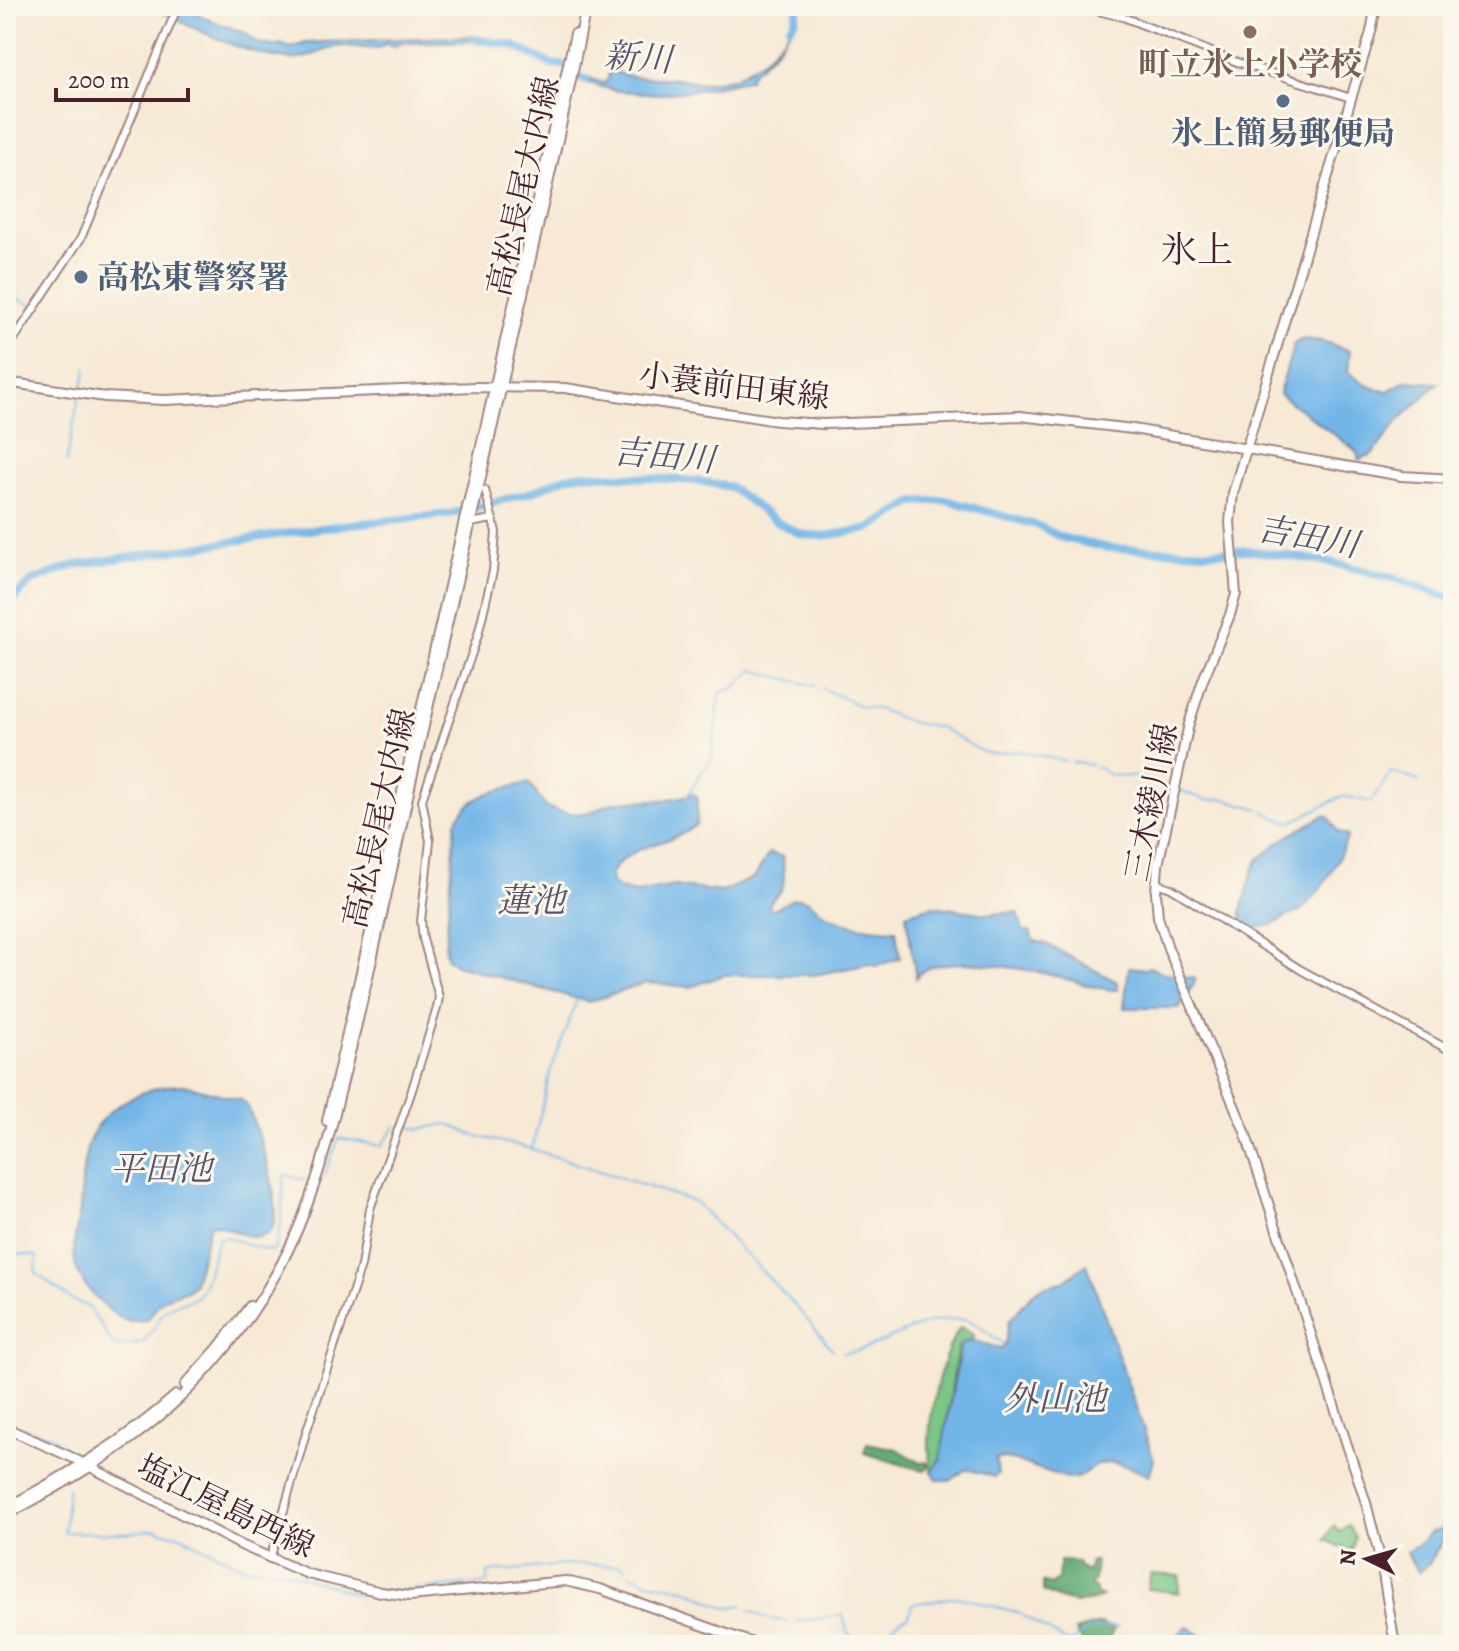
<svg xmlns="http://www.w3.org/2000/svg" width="1459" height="1651" font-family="Alegreya,'Noto Serif JP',serif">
<rect width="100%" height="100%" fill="#fbf7ec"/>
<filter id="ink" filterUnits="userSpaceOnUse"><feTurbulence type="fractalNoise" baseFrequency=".0125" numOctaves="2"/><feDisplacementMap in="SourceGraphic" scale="16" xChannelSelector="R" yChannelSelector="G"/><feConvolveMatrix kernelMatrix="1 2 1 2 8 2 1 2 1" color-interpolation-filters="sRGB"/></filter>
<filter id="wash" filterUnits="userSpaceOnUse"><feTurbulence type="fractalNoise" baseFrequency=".006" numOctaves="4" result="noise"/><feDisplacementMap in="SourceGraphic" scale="32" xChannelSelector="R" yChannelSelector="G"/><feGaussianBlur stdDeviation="1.8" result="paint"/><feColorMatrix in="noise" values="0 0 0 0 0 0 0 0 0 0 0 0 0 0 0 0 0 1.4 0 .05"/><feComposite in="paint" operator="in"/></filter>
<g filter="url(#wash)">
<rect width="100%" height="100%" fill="#f7e9d4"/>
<!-- green -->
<g fill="#7ac787" stroke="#627359" stroke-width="2">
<path d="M 961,1327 L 974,1335 L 974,1341 L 968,1340 L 958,1347 L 941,1457 L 932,1471 C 922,1439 939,1353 961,1327 Z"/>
<polygon points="1334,1525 1339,1532 1348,1525 1355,1537 1352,1551 1325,1540"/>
<polygon points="1151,1574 1180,1576 1179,1593 1147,1589"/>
</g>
<!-- forest -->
<g fill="#63ac74" stroke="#566650" stroke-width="2">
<path d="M 867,1443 L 897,1449 L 921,1463 L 927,1462 L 929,1466 L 925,1470 C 905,1467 883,1458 864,1453 Z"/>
<path d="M 1060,1561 L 1077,1562 L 1079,1568 L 1088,1572 L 1091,1561 L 1096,1561 L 1094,1581 L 1090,1586 L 1096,1589 L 1096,1594 L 1102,1597 C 1079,1608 1064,1602 1043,1591 L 1043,1582 L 1051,1585 L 1058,1579 Z"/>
<path d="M 1100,1624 L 1114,1629 L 1105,1645 C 1090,1645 1081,1646 1075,1631 Z"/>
</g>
<!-- water -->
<g fill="#72b6e8" stroke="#5e6a8a" stroke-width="2">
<path d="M 152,6 L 185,6 L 207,19 L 245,33 L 258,43 L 273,46 L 281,44 L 290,48 L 306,43 L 325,42 L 474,36 L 484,38 L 484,41 L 404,43 L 393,46 L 385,44 C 377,52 359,47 346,46 C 330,45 314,57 298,59 C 260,62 184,25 152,6 Z"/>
<path d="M 795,18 C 786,41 770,57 751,74 L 750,79 L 746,80 L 705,89 L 660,94 L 616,91 L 578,80 L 579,74 L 603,83 L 607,81 L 610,71 L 634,77 L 682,79 L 702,83 L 733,78 L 764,59 L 785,37 Z"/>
<polygon points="1303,339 1322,341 1350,351 1348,372 1364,384 1379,390 1388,391 1405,381 1438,383 1398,421 1376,450 1370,456 1362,457 1362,460 1358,460 1358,454 1354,449 1279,394 1294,344"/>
<path d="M 529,783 L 546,807 C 558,812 577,816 590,812 C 600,809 607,803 619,802 C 647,799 665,803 693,794 L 697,797 L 697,824 C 671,847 631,841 611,873 L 611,883 L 620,889 L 636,893 L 674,886 L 722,892 L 755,877 L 769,853 L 783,857 C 783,868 786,883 780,892 C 774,899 770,899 769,909 C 783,910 788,895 803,899 C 812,901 816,909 823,913 C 846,926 870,929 896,930 L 900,958 L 876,966 L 870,964 L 814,975 L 724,975 L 691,987 L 646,983 L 589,1002 L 456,965 L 447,958 L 445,950 L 456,822 C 469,794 501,789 529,783 Z"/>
<path d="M 1323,816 L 1328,816 L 1338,832 L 1348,836 C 1337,864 1323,891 1301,910 C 1296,915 1289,914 1284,918 C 1272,927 1260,930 1244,927 L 1241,913 L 1253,870 L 1258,860 L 1279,842 Z"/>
<path d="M 932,906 L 988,914 L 1018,912 L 1023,931 L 1030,931 L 1034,941 L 1046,944 L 1117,982 L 1118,990 C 1096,990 1077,981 1056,976 C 1027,969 951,955 924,970 C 921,972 919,975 916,978 L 906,914 Z"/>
<polygon points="1129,967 1145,969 1150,967 1160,972 1195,978 1195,982 1179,1008 1124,1008"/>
<path d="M 184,1085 L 241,1100 L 247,1105 C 255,1125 299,1234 258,1237 C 242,1238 226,1224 210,1224 L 194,1283 C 187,1294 175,1292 164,1299 C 156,1304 153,1313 147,1320 L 127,1321 C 109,1313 84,1289 77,1270 C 70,1251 77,1228 80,1209 C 82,1187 82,1162 89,1142 C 102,1106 148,1084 184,1085 Z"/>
<path d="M 1087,1264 L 1154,1460 L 1149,1476 C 1133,1469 1113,1457 1095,1466 C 1084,1471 1082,1480 1068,1478 C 1049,1474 1010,1455 996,1459 L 998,1474 L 995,1477 L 966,1469 L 950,1481 L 937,1479 L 932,1471 L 940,1460 L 961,1343 L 974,1341 L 1002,1349 L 1006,1342 L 1009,1321 L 1033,1293 L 1043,1287 L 1062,1282 Z"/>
<path d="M 1449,1519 C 1446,1536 1434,1561 1419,1573 L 1406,1552 L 1418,1545 L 1431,1532 L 1441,1530 L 1444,1521 Z"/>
<polygon points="1186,1626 1204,1637 1199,1645 1170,1645"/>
</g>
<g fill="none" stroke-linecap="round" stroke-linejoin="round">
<!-- stream -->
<g stroke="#72b6e8" stroke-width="2">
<polyline points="1416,6 1422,10 1453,15"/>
<polyline points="6,294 32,305"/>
<polyline points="81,390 87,369"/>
<polyline points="66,462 79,397"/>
<polyline points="822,688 860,706 877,709 913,723 939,727 983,752 991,754 1018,751 1065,761"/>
<polyline points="1072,762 1091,765"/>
<polyline points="1096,767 1110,775 1145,778 1170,788"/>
<polyline points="1179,790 1206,800 1224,799 1259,809"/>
<polyline points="687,797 702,771 711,762 720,693 734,688 753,670 815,686"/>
<polyline points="1264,811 1283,821 1292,822 1342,796 1371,802 1391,772 1419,781"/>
<polyline points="402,1126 421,1129 445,1124 455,1127 472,1135 532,1149 695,1202 792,1302 833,1350"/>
<polyline points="532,1149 550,1073 577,1000"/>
<polyline points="324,1176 339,1138 381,1146 396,1126"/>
<path d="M 6,1253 L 37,1256 L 36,1273 L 72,1300 L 89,1307 L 114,1346 L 141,1344 C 153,1335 156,1319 167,1309 C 175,1302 187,1303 196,1297 C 206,1290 213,1251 218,1238 L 226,1237 L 269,1251 L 275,1249 L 281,1225 L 284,1175 L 305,1180"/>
<path d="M 842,1353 C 881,1350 910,1321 949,1320 C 954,1320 963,1318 968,1320 C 978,1324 994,1338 1004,1344"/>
<polyline points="6,1423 51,1436 63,1447"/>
<polyline points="68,1487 64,1532 125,1533 155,1529 181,1536 244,1567 281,1570 359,1595 375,1598 385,1597"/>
<polyline points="631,1574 648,1582 685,1589 727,1608 742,1605"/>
<path d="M 400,1591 L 487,1583 L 488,1573 L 495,1571 C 532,1570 568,1561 604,1565 C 611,1566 616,1564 623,1565 L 625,1569"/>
<polyline points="749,1610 768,1619 787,1621"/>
<polyline points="794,1622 843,1615 847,1631 858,1645"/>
<polyline points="1121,1635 1122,1640"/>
<path d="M 884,1645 C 885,1633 896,1620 908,1617 L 912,1604 L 956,1597 L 967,1599 L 1016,1612 L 1066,1641 L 1072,1642 C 1084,1628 1100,1626 1118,1627"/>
</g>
<!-- river -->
<g stroke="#72b6e8" stroke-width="8">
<polyline points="790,27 796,18 798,6"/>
<polyline points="474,39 512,45 551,64 563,65 586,80"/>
<polyline points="6,614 19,593 32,581 75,565 343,525 450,514 532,492 566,477 584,474 698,481 730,487 777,522 798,533 807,535 823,536 868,529 914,502 946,500 1036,525 1063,538 1108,548 1209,552 1247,550 1329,562 1394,578 1453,599"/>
</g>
</g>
</g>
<g filter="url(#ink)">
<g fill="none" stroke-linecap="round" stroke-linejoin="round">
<defs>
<g id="minor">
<polyline points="1076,6 1123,17 1237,62 1351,98"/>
<polyline points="6,351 81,238 178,6"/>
<polyline points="470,523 493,519"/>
<polyline points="1156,883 1171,888 1301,970 1453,1052"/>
<polyline points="270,1559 306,1433 361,1266 370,1209 411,1093 437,1008 439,997 423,939 421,921 430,841 422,800 478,635 493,571 496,532 485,490"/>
</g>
<g id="major">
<polyline points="1376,6 1371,32 1233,493 1230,522 1236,594 1230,615 1203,680 1189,724 1158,865 1156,892 1158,917 1168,948 1244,1129 1366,1503 1381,1562 1395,1645"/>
<polyline points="6,382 105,397 164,400 475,387 565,388 778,421 823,424 1020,416 1133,429 1402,476 1453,479"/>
<polyline points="327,1121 575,34"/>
<polyline points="185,1385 218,1348 250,1306"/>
<polyline points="6,1428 71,1457 243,1546 308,1574 381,1592 410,1596 565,1581 600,1589 758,1645"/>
<path d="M 6,1508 C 66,1475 125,1441 176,1395"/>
<path d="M 6,1515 C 125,1452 210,1392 277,1272 C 314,1205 331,1130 349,1057 C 372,964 392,871 412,778 C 449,616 487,455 523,294 C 544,198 568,103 586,6"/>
</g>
</defs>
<!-- minor casing -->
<use href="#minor" stroke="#a08480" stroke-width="10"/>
<!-- major casing -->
<use href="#major" stroke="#a08480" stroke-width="12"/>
<!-- minor -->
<use href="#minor" stroke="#fff" stroke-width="6"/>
<!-- major -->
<use href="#major" stroke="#fff" stroke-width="8"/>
<defs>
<polyline id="rail" points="6,24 14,6"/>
</defs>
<!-- rail casing -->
<use href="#rail" stroke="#4a1f2b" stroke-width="5"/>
<!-- rail -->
<use href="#rail" stroke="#fbf7ec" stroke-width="2" stroke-dasharray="6" stroke-linecap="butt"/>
</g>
</g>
<!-- markers -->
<circle fill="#8d6e63" stroke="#fbf7ec" stroke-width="3" cx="1250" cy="32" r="8"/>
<g fill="#5c6f8a" stroke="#fbf7ec" stroke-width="3">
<circle cx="1283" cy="101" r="8"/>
<circle cx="81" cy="277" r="8"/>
</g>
<g text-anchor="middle" stroke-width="6" stroke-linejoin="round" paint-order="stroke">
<!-- education labels -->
<g font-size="32" font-weight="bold" fill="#785e54" stroke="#fbf7ec">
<text x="1250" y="75">町立氷上小学校</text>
</g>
<!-- service labels -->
<g font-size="32" font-weight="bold" fill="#4e5e75" stroke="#fbf7ec">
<text x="1283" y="144">氷上簡易郵便局</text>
<text x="97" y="288" text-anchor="start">高松東警察署</text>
</g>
<!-- street labels -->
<g font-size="32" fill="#4a1f2b" stroke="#fbf7ec">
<text transform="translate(523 186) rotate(-77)" y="11">高松長尾大内線</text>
<text transform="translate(734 386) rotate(7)" y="11">小蓑前田東線</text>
<text transform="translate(1151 802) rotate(-79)" y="11">三木綾川線</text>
<text transform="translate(379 818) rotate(-77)" y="11">高松長尾大内線</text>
<text transform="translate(226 1506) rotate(26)" y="11">塩江屋島西線</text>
</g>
<!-- water labels -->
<g font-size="34" font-style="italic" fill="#58546d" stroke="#fbf7ec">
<text transform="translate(638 57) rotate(4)" y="12">新川</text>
<text transform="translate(664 455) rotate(5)" y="12">吉田川</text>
<text transform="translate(1308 536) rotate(10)" y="12">吉田川</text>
<text x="531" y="912">蓮池</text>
<text x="161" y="1180">平田池</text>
<text x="1055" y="1410">外山池</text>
</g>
<!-- quarter labels -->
<g font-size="36" fill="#4a1f2b" stroke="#fbf7ec">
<text x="1197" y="262">氷上</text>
</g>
</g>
<!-- margin -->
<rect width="1459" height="1651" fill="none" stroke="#fbf7ec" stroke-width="32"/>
<!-- north arrow -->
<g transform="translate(1367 1559) rotate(275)" stroke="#fbf7ec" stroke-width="6" paint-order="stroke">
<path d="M0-6L14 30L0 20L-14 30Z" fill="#4a1f2b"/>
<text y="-12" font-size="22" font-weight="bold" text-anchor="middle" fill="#4a1f2b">N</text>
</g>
<!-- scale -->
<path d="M56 88v12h132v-12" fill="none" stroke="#4a1f2b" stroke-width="4"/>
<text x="68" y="88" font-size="24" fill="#4a1f2b" stroke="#fbf7ec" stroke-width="6" paint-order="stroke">200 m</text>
</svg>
